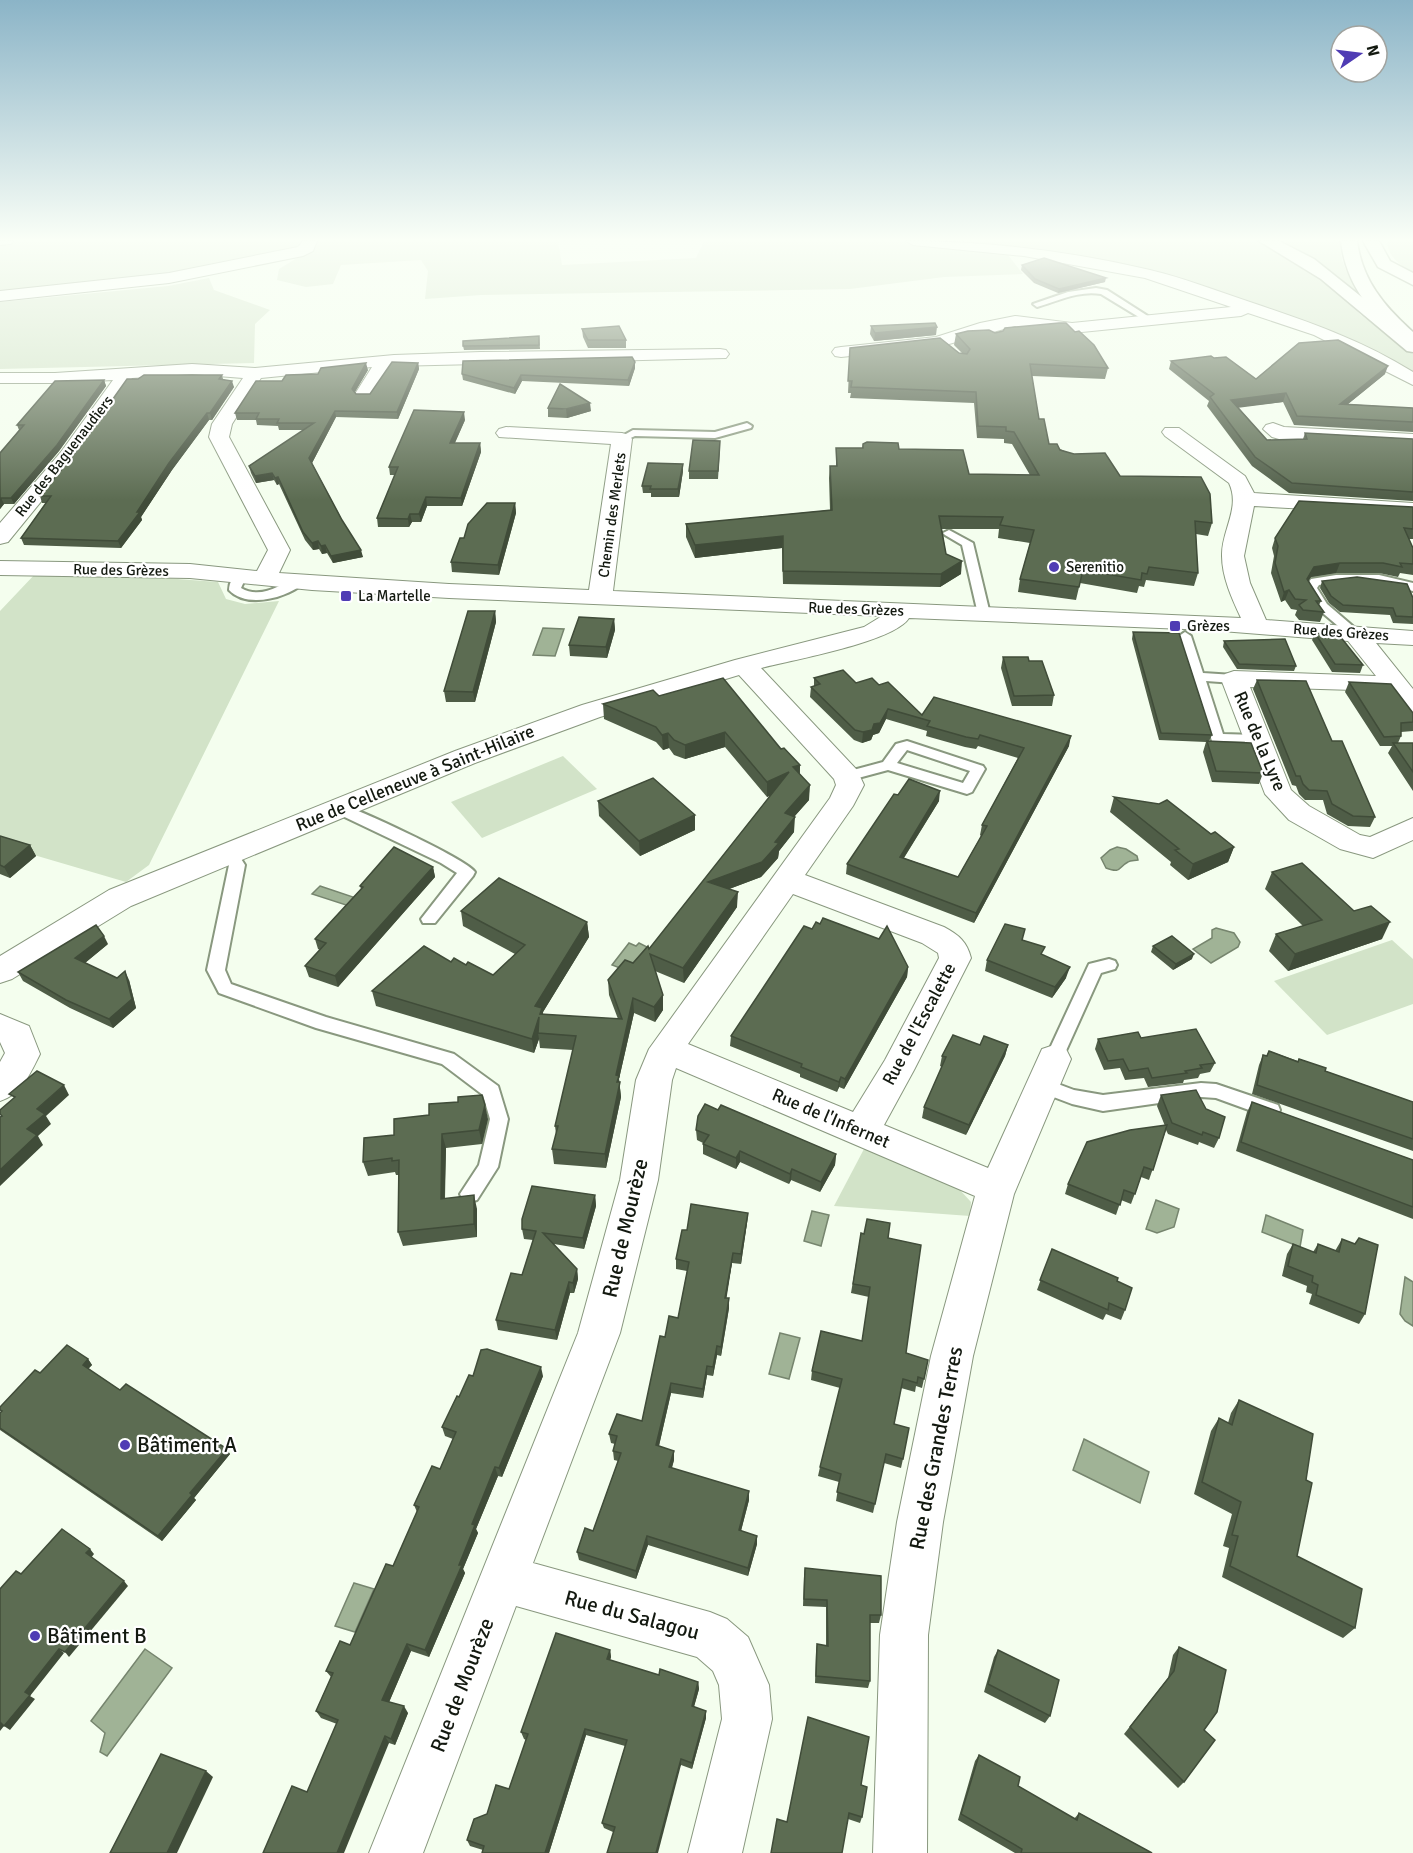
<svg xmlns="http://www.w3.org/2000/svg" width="1413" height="1853" font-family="Signika,sans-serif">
<rect width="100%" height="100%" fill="#f4feee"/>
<!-- green -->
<g fill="#d2e3c8">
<polygon points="0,241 558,241 562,265 696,258 704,241 1258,241 1278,249 1310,268 1361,315 1413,354 1413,373 1194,285 1004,250 1023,274 944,277 850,289 481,295 425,299 428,271 421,260 341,265 333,284 306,287 277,280 279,269 307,252 211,270 0,292"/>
<path d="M 1274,241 L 1340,241 C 1339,264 1352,283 1366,301 L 1291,248 Z"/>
<path d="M 1387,241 L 1413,241 L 1413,273 C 1401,266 1387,256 1387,241 Z"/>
<polygon points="209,278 214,290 270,310 255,324 254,363 0,369 0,302 168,286"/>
<polygon points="36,573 123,575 218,582 226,599 245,604 279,601 149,865 126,882 0,845 0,611"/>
<polygon points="563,756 597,789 482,838 451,802"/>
<polygon points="1392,940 1413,959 1413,1004 1327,1035 1274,981"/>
<polygon points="864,1149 959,1189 971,1202 970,1216 834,1206"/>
</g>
<!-- water -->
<g fill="#a0b396" stroke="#76856e" stroke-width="1.5">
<polygon points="543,628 564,629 555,656 533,655"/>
<path d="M 1117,847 L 1126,849 L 1137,856 L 1138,860 C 1135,861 1131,860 1128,862 C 1118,867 1122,874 1106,868 L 1101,858 L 1110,850 Z"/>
<polygon points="320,886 356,898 349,906 312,894"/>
<polygon points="1216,928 1234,933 1240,942 1238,947 1211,963 1193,949 1212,938 1212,930"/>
<polygon points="629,943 636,946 639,943 647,947 628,971 612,965"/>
<polygon points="1156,1200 1179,1209 1174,1227 1157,1233 1146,1229"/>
<polygon points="812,1211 829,1215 821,1246 804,1241"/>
<polygon points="1266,1215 1303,1230 1300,1247 1262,1232"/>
<polygon points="1405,1277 1413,1282 1413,1326 1405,1321 1400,1314"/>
<polygon points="780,1333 800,1338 789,1379 769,1374"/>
<polygon points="1084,1439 1149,1472 1140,1503 1073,1470"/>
<polygon points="354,1583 374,1589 355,1632 335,1626"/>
<polygon points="145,1649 172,1668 107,1756 100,1752 105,1733 91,1721"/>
</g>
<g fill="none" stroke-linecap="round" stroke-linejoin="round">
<defs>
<g id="service">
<path d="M 1096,288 L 1107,290 L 1154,320 L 1147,322 L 1101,294 C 1079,290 1058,301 1037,307 L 1033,304 L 1068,292 Z"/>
<polygon points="747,423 752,426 751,428 715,438 635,436 622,442 617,439 633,430 715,432"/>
<polygon points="949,530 973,543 990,614 988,617 984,618 978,614 962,545 945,535 943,533"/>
<path d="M 241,571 L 247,575 L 241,588 C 262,600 279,584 299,578 L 305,582 C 288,598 247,609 229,590 C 229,583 234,573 241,571 Z"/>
<path d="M 1336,575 L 1379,575 L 1413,583 L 1413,591 C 1382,583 1351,578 1319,585 L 1317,588 L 1327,604 L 1362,634 L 1356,638 L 1351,637 L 1318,609 L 1305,588 L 1311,579 Z"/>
<polygon points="1185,632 1191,636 1203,673 1234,675 1241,679 1234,683 1206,681 1223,734 1256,735 1261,736 1263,739 1261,742 1212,741 1179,636"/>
<path d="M 907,741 L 983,766 L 985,769 L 972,792 L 967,794 L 888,770 L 847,781 L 840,776 L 842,773 L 883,762 L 896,744 ZM 907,750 L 970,771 L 963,783 L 897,763 Z"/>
<path d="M 337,803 C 356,808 467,859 475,872 L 473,876 L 435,923 L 423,923 L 421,919 L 457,873 L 441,863 L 332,811 L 330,808 Z"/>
<polygon points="229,847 234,848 245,865 225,970 231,984 326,1017 454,1054 498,1086 508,1119 498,1167 477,1200 470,1202 463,1200 460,1194 479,1165 490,1119 483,1095 442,1064 316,1028 219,993 207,970 229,865 221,852"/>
<polygon points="1109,959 1115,961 1117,965 1115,969 1101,973 1060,1064 1054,1066 1048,1064 1045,1059 1089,964"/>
<polygon points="1042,1078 1074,1090 1103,1095 1201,1083 1216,1084 1278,1105 1280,1110 1278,1115 1271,1118 1216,1098 1201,1097 1103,1111 1072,1104 1035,1090 1033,1085 1035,1080"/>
</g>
<g id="minor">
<polygon points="0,241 13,241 11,244 0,245"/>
<polygon points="303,241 317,241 313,251 303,256 169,283 0,301 0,291 169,273 298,247"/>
<path d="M 906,241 C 988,241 1070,251 1150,270 C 1184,278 1217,291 1250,302 C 1307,321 1362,340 1413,372 L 1413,385 L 1314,335 L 1248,313 L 1241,316 L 1072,333 L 1015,326 L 938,347 L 841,357 L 835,356 L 832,352 L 835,348 L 841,347 L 936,337 L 980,323 L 1015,316 L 1072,323 L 1231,307 L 1145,278 L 1024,256 L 913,245 Z"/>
<path d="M 720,349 L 726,350 L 729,354 L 726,358 L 392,366 L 371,398 L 357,398 L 355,394 L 372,367 L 261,378 L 232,424 L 229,437 L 290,550 L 279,573 L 449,584 L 589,590 L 611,444 L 499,437 L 496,433 L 499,429 L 506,427 L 622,433 L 629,435 L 632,439 L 613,591 L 1241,618 C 1232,599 1222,577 1222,556 C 1221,531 1241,508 1229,483 L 1165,436 L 1162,432 L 1165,428 L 1179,428 L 1245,476 L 1254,493 L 1413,503 L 1413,515 L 1254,506 L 1244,556 L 1250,583 L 1266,620 L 1413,631 L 1413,645 L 1376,643 L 1413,689 L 1413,714 L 1404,712 L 1388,691 L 1250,687 L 1291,790 L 1309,806 L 1360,835 L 1370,837 L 1413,818 L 1413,840 L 1373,858 L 1340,849 L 1289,820 L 1265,794 L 1221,679 L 1225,674 L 1234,671 L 1376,676 L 1348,641 L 1209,630 L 909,618 C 894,642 792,660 761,668 L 857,770 L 864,785 L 853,806 L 805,875 L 944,927 C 959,935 967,942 971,958 L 914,1070 L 884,1125 L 988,1168 L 1042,1049 L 1054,1045 L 1066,1049 L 1071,1059 L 1014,1194 L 973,1356 L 943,1522 L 928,1635 L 927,1853 L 873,1853 L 880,1635 L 897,1522 L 931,1356 L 975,1196 L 676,1068 L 672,1080 L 658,1180 L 620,1333 L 533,1563 L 710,1612 L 727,1619 L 748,1637 L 769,1685 L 772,1719 L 742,1853 L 688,1853 L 722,1719 L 719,1685 L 713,1671 L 697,1657 L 516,1606 L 423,1853 L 369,1853 L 578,1333 L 620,1180 L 636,1080 L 649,1049 L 830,798 L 836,785 L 834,779 L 739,675 L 600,717 L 475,763 L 131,906 L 12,979 L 0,983 L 0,956 L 109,890 L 455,751 L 582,705 L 735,660 L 864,627 L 882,616 L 449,598 L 312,590 L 190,578 L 0,575 L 0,561 L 190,564 L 257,571 L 268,550 L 209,437 L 212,424 L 243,378 L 192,374 L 132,378 L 75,460 L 8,542 L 0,544 L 0,523 L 61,452 L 113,380 L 55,383 L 0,383 L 0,373 L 55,373 L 192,364 L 255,368 L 394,355 L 481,352 ZM 793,894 L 922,943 L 938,953 L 939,958 L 885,1060 L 853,1112 L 688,1044 Z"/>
<polygon points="1273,423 1284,427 1413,434 1413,446 1279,439 1272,437 1263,429 1266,425"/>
<path d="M 0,1014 L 29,1026 L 40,1054 C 30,1074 22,1094 0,1101 L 0,1062 L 5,1053 L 0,1042 Z"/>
</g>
<path id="primary" d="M 1341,241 L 1357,241 C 1362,280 1384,306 1413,332 L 1413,346 C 1404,344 1397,337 1390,330 C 1364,305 1345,278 1341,241 Z"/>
<g id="trunk">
<polygon points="1259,241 1279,241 1314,259 1413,338 1413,352 1407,351 1321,279"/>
<polygon points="1363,241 1379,241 1390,261 1413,273 1413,285 1378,267"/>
</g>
</defs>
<!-- service casing -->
<use href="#service" stroke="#89987f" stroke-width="4"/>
<!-- minor casing -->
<use href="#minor" stroke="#89987f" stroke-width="2"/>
<!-- primary casing -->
<use href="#primary" stroke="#89987f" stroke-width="3"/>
<!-- trunk casing -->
<use href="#trunk" stroke="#89987f" stroke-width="3"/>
<!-- service -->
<use href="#service" fill="#fff" fill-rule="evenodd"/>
<!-- minor -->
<use href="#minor" fill="#fff" fill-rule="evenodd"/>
<!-- primary -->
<use href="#primary" fill="#fff" fill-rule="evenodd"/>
<!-- trunk -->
<use href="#trunk" fill="#fff" fill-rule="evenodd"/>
</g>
<!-- wall -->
<g fill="#4f5d47">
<polygon points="1022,265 1105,282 1058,293 1034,283 1021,270"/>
<polygon points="871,326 936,335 874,341 870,334"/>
<polygon points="582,329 626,340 626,348 588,348 583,337"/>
<polygon points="995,333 1108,368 1105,379 1032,376 1039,419 1049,444 1120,476 1212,523 1208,536 1196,534 1198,573 1194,586 1146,580 1144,587 1139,586 1137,593 1080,583 1076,600 1018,592 1020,579 1030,543 998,538 999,529 942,529 946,554 961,574 940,587 783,584 782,548 695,558 686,537 686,524 830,510 829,478 830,466 836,466 836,448 862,448 863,444 899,449 969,474 1030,475 1012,444 1004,443 1004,439 977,438 974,403 850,398 851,393 848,393 850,348 963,354 954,345 956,334"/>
<polygon points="539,336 540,349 464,350 463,346"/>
<polygon points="1214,358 1256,379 1385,374 1348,404 1413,408 1413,432 1294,425 1283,402 1238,407 1267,440 1303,439 1305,433 1413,439 1413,501 1289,493 1252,466 1207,406 1209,401 1169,369 1171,361"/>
<polygon points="418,363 419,369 398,419 336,417 312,463 342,520 363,557 333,563 327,553 322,554 319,549 313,550 305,540 279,484 277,485 274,480 256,483 251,473 249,466 304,430 279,430 278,426 257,425 256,420 237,420 235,413 282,381 318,374 368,370 355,392 356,394 370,394"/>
<polygon points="635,368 629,386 522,381 515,394 463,380 462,374"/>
<polygon points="222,375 223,379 234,387 212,420 209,420 172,470 141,517 142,520 121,548 24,545 21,538 46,503 42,503 40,496"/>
<polygon points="104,380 106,386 59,451 14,504 4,504 0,509 0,453 19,430 17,425"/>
<polygon points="548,408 591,411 567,418 548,417"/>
<polygon points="465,420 455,443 480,443 481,452 462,506 427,506 421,522 412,522 409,527 378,527 377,518 395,475 390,475 389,467"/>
<polygon points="720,449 718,479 689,479 689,471"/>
<polygon points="683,471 679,497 651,497 651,493 643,493 642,486"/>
<polygon points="515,503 516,513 499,575 452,572 451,562 464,538"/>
<polygon points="1413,507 1413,539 1408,539 1413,548 1413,575 1400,573 1398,577 1379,573 1336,573 1311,577 1308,581 1321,601 1319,605 1324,612 1320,622 1299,620 1295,615 1297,610 1291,609 1285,600 1281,602 1271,573 1274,556 1272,548 1275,538"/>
<polygon points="1322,581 1413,598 1413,624 1393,623 1390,615 1340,612 1329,603 1320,588"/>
<polygon points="495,611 496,622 475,702 446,702 444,691"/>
<polygon points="614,619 615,630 607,658 570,656 569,645"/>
<polygon points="1133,632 1212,735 1209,741 1263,773 1259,784 1212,782 1203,752 1206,742 1159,740 1132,639"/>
<polygon points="1315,633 1363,665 1360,673 1332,672 1312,640"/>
<polygon points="1224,641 1296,666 1294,671 1237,669 1223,647"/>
<polygon points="1003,657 1029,661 1054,695 1052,706 1012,706 1001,668"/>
<polygon points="814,678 879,685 922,715 1069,746 974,923 846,874 847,864 898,795 939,801 904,858 958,877 981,836 980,835 982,825 1018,758 978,746 976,749 965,747 926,736 927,731 886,719 879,733 873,735 871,740 862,743 854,740 810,697 811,687 814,686"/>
<polygon points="1257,680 1332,741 1375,817 1370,827 1348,826 1327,814 1323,800 1305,800 1299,794 1296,786 1292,785 1253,689"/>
<polygon points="1349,682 1413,713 1413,731 1401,732 1401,736 1398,743 1413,743 1413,791 1388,753 1392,746 1380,746 1345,692"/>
<polygon points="659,696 781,749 800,765 800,774 809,800 794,817 794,832 779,851 778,858 761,877 729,889 737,907 684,983 655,971 663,995 663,1010 655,1022 634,1013 619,1079 621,1097 606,1168 554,1164 552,1149 556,1134 555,1126 573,1050 540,1048 539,1039 534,1053 376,1006 372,991 451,962 466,965 493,975 515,954 463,926 461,911 587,922 589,937 543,1012 543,1015 618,1019 609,995 608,980 633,963 649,949 771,795 767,797 725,747 685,759 674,755 669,748 663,750 656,742 604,719 603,704"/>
<polygon points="1114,797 1211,834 1234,847 1228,862 1188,880 1170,865 1171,862 1110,812"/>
<polygon points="598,801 695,830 640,856 599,816"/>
<polygon points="0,836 30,845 36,856 10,878 0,874"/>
<polygon points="433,867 435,877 338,987 309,977 305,966 320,950 318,949 315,939 361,889 360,886"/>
<polygon points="1272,872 1382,939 1288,971 1269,951 1276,934 1303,926 1265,889"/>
<polygon points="1023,940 1043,955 1066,978 1052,998 985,971 987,960"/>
<polygon points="108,944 85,963 117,978 129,980 136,1008 113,1028 70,1008 23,981 18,972"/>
<polygon points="1153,946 1192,959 1173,970 1151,952"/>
<polygon points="908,967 907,977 844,1089 839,1087 837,1092 800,1077 800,1074 730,1046 731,1036"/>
<polygon points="1141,1038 1215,1063 1210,1072 1200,1074 1198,1078 1184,1080 1183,1083 1148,1087 1144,1078 1125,1080 1120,1068 1104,1070 1095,1049 1098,1039"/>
<polygon points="980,1045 1008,1045 1005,1056 966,1135 922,1118 924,1107 942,1067 940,1066 942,1056"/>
<polygon points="1269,1051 1298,1061 1299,1059 1325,1071 1413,1102 1413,1151 1252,1094 1259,1065 1263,1055 1266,1056"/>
<polygon points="1161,1095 1219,1138 1214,1148 1199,1142 1198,1145 1168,1134 1166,1130 1149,1180 1141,1177 1131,1204 1121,1200 1116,1215 1065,1194 1068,1184 1165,1126 1157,1106"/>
<polygon points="1252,1102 1413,1160 1413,1219 1236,1151 1247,1112"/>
<polygon points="718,1110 836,1154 835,1165 820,1192 791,1180 789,1184 740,1162 736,1169 703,1154 703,1143 697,1140 696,1130"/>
<polygon points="488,1119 482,1144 446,1148 445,1198 477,1209 477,1237 403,1246 398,1232 398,1175 396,1175 395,1172 368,1176 363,1162 394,1135"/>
<polygon points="595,1195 596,1206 584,1249 554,1244 577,1269 578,1279 574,1293 570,1293 557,1340 498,1330 496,1320 522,1275 533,1240 524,1239 522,1229"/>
<polygon points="748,1213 747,1223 741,1264 732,1263 726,1298 729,1308 721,1356 717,1355 713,1376 707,1375 703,1398 671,1393 659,1446 674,1451 674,1460 672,1468 749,1500 741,1531 757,1536 757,1544 748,1576 648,1545 636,1579 579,1560 577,1552 593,1531 618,1461 614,1460 613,1451 615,1444 611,1443 609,1434 642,1421 678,1318 687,1271 676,1269 676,1259 687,1230"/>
<polygon points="861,1233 888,1238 906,1353 924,1379 922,1388 916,1386 915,1392 901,1388 894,1424 903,1459 901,1468 884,1463 873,1513 836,1501 839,1482 818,1476 820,1467 840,1388 811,1380 812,1371 862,1341 869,1297 851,1293"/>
<polygon points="1359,1238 1365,1314 1359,1324 1309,1304 1312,1294 1306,1292 1307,1286 1282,1276 1287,1254 1293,1244 1313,1252 1318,1244 1335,1251 1342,1239 1355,1244"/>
<polygon points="1052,1249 1125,1310 1121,1320 1106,1314 1103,1320 1037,1290"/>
<polygon points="88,1359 92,1365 88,1369 120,1390 230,1454 194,1498 196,1500 162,1541 0,1430 0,1413 1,1412 0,1407"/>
<polygon points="473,1376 543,1376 502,1477 498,1476 476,1529 478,1533 463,1569 465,1573 429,1657 411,1651 389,1702 408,1713 395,1745 389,1743 307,1792 337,1724 321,1718 316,1711 331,1677 326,1671 350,1645 393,1566 417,1512 414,1505 440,1469 453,1439 445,1436 442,1427 459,1397"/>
<polygon points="1239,1400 1306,1480 1297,1556 1355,1628 1343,1638 1222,1577 1229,1548 1223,1546 1232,1514 1194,1494 1211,1431 1219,1418 1228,1423 1231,1413"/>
<polygon points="805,1568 881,1615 879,1623 870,1623 870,1681 868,1688 815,1683 816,1652 817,1644 826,1646 826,1607 803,1606 804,1576"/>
<polygon points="1179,1647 1204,1730 1184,1782 1178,1788 1124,1734 1168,1678 1173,1655"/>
<polygon points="610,1650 611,1657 610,1660 659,1675 698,1682 699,1689 694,1707 706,1711 706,1718 692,1769 681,1765 613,1832 604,1828 602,1823 625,1746 586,1735 549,1853 482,1853 483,1850 470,1846 467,1840 487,1814 509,1789 526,1740 524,1739 521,1732"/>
<polygon points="998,1650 1050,1716 1045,1723 984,1692 994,1657"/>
<polygon points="979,1755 1018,1786 1074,1819 1079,1813 1152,1853 1015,1853 958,1820 975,1761"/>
<polygon points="861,1785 862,1817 860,1823 848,1819 787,1822"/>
</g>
<!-- shaded-wall -->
<g fill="#404c39">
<polygon points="1106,278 1105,282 1058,293 1059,289"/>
<polygon points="937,327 936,335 874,341 875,333"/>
<polygon points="635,362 635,368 629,386 628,380"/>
<polygon points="366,363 368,370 353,395 352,389"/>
<polygon points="418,363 419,369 398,419 397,412"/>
<polygon points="1388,366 1385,374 1337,413 1340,404"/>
<polygon points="521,375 522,381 515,394 514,388"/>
<polygon points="104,380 106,386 59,451 14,504 11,498"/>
<polygon points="232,381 234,387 212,420 210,413"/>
<polygon points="1286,393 1283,402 1229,409 1231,400"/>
<polygon points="590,403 591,411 567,418 566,409"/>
<polygon points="335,411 336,417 311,465 309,458"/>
<polygon points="464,412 465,420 451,451 450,443"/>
<polygon points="207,413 209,420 172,470 141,517 142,520 121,548 118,541 169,463"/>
<polygon points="480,443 481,452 462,506 461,498"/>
<polygon points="683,464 683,471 679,497 678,489"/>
<polygon points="272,473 274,480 256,483 255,476"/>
<polygon points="278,477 279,484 277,485 275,478"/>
<polygon points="426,497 427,506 421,522 419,514"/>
<polygon points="1,498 4,504 0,509 0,500"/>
<polygon points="515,503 516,513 499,575 498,565"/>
<polygon points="410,514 412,522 409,527 408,519"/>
<polygon points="783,536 782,548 695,558 695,545"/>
<polygon points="318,541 319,549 313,550 312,543"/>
<polygon points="325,545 327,553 322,554 321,546"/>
<polygon points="361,550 363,557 333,563 331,556"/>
<polygon points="962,561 961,574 940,587 941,574"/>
<polygon points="1340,563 1336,573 1311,577 1303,589 1307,579 1314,567"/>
<polygon points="1289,590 1285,600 1281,602 1284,592"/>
<polygon points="495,611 496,622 475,702 473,692"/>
<polygon points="614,619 615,630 607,658 606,647"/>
<polygon points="888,709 886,719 879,733 873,735 871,740 862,743 863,732"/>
<polygon points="725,732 725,747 685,759 685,745"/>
<polygon points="668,733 669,748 663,750 662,735"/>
<polygon points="1071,736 1069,746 974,923 976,913"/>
<polygon points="800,765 799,780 793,767"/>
<polygon points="789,772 789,787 767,797 767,782"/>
<polygon points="810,785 809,800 784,828 785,813"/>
<polygon points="940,791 939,801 898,867 900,857"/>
<polygon points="695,815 695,830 640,856 639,841"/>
<polygon points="795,817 794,832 779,851 778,858 761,877 708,897 708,882 775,842"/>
<polygon points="30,845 36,856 10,878 4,867"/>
<polygon points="1234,847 1228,862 1188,880 1193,864"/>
<polygon points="433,867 435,877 338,987 335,976"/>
<polygon points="738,892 737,907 684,983 683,968"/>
<polygon points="587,922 589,937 543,1012 544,1023 538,1033 539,1039 534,1053 532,1039 535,1006"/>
<polygon points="1390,922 1382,939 1288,971 1295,954"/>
<polygon points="104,936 108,944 80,967 75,958"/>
<polygon points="1194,954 1192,959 1173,970 1176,964"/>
<polygon points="908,967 907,977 844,1089 845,1079"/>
<polygon points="1070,967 1066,978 1052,998 1055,987"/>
<polygon points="125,971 129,980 136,1008 113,1028 109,1019"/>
<polygon points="663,995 663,1010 655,1022 654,1007"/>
<polygon points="633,998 634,1013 619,1079 621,1097 606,1168 605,1154 616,1075"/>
<polygon points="1008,1045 1005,1056 966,1135 969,1125"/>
<polygon points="841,1077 839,1087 837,1092 839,1082"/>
<polygon points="64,1085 69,1095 46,1116 51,1124 38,1136 43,1145 0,1186 0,1170 27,1129 37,1109"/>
<polygon points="485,1105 488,1119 482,1144 479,1130"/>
<polygon points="442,1134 446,1148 444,1212 441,1199"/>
<polygon points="740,1151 740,1162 736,1169 736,1158"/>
<polygon points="836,1154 835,1165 820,1192 821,1182"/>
<polygon points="792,1169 791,1180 789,1184 790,1174"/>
<polygon points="474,1195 477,1209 477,1237 474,1224"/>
<polygon points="595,1195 596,1206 584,1249 583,1238"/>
<polygon points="748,1213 747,1223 741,1264 741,1254"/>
<polygon points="733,1253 732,1263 725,1308 725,1298"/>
<polygon points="577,1269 578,1279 574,1293 573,1283"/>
<polygon points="569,1282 570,1293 557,1340 555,1330"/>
<polygon points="729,1298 729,1308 721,1356 721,1347"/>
<polygon points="717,1346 717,1355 713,1376 713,1367"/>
<polygon points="88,1359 92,1365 87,1370 83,1365"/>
<polygon points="707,1366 707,1375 703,1398 703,1389"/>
<polygon points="541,1367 543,1376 502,1477 499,1468"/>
<polygon points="671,1383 671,1393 657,1454 656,1445"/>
<polygon points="227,1449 230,1454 194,1498 196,1500 162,1541 158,1536 190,1493"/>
<polygon points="674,1451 674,1460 669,1476 669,1467"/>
<polygon points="495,1467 498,1476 476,1529 478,1533 463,1569 465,1573 429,1657 425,1650 459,1565 472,1524"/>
<polygon points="749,1491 749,1500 739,1538 739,1530"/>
<polygon points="647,1536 648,1545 636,1579 636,1571"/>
<polygon points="757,1536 757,1544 748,1576 748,1568"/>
<polygon points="90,1549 94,1554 91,1558 86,1553"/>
<polygon points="124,1581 128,1586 69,1657 65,1652"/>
<polygon points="407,1644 411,1651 387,1707 382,1700"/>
<polygon points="59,1649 64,1653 30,1696 35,1699 10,1730 4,1726 0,1731 0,1722"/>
<polygon points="610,1650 611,1657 608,1666 607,1659"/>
<polygon points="698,1682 699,1689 692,1713 692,1706"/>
<polygon points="404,1706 408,1713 395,1745 391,1739"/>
<polygon points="706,1711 706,1718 692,1769 692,1763"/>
<polygon points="585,1729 586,1735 549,1853 545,1853"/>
<polygon points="385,1736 389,1743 344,1853 337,1853"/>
<polygon points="681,1759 681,1765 658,1853 656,1853"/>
<polygon points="206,1771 213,1777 177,1853 167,1853"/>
</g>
<!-- building -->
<g fill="#5c6c52" stroke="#404c39" stroke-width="1.5">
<polygon points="1044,258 1106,278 1059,289 1035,279 1022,265"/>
<polygon points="935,323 937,327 875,333 871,326"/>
<polygon points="1059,323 1066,323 1075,332 1079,331 1094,345 1108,368 1030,364 1039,419 1044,419 1049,444 1057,444 1060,450 1074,454 1105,453 1120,476 1201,477 1210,494 1212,523 1195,521 1198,573 1149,567 1147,574 1142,573 1141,580 1083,570 1079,587 1020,579 1034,530 1000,525 1003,517 939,516 946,554 962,561 941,574 783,571 783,536 695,545 686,524 832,510 830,466 837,466 836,448 863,448 863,444 867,442 898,443 899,449 963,450 969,474 1039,475 1014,432 1006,431 1006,427 978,426 976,392 851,387 852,381 848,381 850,348 940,338 959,353 967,354 970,349 956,334 968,331 989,330 995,333 1003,331 1005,328"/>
<polygon points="619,326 626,340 588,340 582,329"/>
<polygon points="539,336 539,345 463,346 463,341"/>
<polygon points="1338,340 1388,366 1340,404 1413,408 1413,422 1297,416 1286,393 1231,400 1267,440 1307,439 1305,433 1413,439 1413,492 1292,483 1255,457 1210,397 1214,394 1171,361 1211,356 1214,358 1226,357 1256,379 1299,343"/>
<polygon points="632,357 635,362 628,380 521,375 514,388 462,374 463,361"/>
<polygon points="392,362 418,363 397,412 335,411 309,458 342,520 361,550 331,556 325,545 321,546 318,541 312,543 303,532 278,477 275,478 272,473 255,476 249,466 314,423 277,423 279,419 256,419 259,413 235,413 256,381 282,381 286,375 318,374 321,368 366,363 352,389 356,394 370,394"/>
<polygon points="144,375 222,375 219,379 232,381 210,413 207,413 169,463 137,512 140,512 118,541 21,538 51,496 40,496 74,454 127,379 138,379"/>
<polygon points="104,380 57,445 11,498 1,498 0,500 0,453 24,425 17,425 55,381"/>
<polygon points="560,384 590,403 566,409 548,408"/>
<polygon points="414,410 464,412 450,443 480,443 461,498 426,497 419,514 410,514 408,519 377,518 398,467 389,467"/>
<polygon points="693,440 720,441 718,471 689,471"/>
<polygon points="648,463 683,464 678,489 650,489 651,486 642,486"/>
<polygon points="1299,501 1413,507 1413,529 1404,528 1413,548 1413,564 1400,563 1402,567 1383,563 1340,563 1314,567 1307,579 1321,601 1316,601 1324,612 1303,610 1299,605 1306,600 1295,599 1289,590 1284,592 1275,563 1278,546 1275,538"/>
<polygon points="487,503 515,503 498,565 451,562 460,538 464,538 468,524"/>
<polygon points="1357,577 1407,584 1413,598 1413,617 1396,616 1393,608 1343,605 1331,596 1322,581"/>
<polygon points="468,611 495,611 473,692 444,691"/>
<polygon points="579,617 614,619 606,647 569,645"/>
<polygon points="1133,632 1179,633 1212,735 1161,733"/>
<polygon points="1315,633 1339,635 1363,665 1335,664"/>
<polygon points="1285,639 1296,666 1239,664 1224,641"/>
<polygon points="1003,657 1028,657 1029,661 1042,661 1054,695 1014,696"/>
<polygon points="843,670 856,683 872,678 879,685 888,682 922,715 934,697 1071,736 976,913 847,864 894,794 898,795 909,779 940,791 900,857 958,877 987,826 982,825 1024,748 980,735 978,739 966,737 927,726 930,721 888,709 880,723 874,724 872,730 863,732 855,730 811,687 820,684 814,678"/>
<polygon points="723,678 781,749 784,748 800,765 793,767 810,785 785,813 795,817 775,842 779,843 762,862 708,882 738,892 683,968 650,954 663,995 654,1007 633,998 616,1075 619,1076 617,1082 620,1082 605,1154 552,1149 558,1126 555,1126 576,1036 538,1033 539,1017 532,1039 372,991 424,946 451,962 454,958 466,965 468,962 493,975 525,945 461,911 499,878 587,922 535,1006 542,1008 540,1014 622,1019 608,980 625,960 633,963 648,946 649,949 789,772 767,782 725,732 685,745 674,740 668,733 662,735 656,727 603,704 653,690 659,696"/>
<polygon points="1257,680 1306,681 1332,741 1342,741 1375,817 1353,816 1332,804 1327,791 1309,790 1303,784 1300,776 1296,776"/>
<polygon points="1349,682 1391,684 1413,713 1413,722 1401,723 1401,736 1384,737"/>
<polygon points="1207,741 1251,743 1263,773 1216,771"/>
<polygon points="1393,743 1413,743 1413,772"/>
<polygon points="653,778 695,815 639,841 598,801"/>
<polygon points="1114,797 1159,804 1167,800 1211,834 1215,832 1234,847 1193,864 1175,850 1179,849"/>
<polygon points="0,836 30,845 4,867 0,865"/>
<polygon points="394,847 433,867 335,976 305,966 326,943 315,939 363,887 360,886"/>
<polygon points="1302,863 1354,911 1371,906 1390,922 1295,954 1276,934 1322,920 1272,872"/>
<polygon points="823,918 879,939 887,926 908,967 845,1079 841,1077 839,1082 801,1067 802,1064 731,1036 804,926 812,929 816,922 820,924"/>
<polygon points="1005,924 1025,929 1022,940 1045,947 1041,954 1070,967 1055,987 987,960"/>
<polygon points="96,925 104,936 75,958 117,978 125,971 132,999 109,1019 66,1000 18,972"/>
<polygon points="1172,936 1194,954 1176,964 1153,946"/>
<polygon points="1196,1029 1215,1063 1200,1065 1202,1068 1185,1071 1187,1073 1152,1078 1148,1068 1129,1071 1123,1059 1108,1061 1098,1039 1138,1032 1141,1038"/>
<polygon points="953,1035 980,1045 984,1036 1008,1045 969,1125 924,1107 946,1057 942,1056"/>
<polygon points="1269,1051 1298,1062 1299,1059 1326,1068 1325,1071 1413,1102 1413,1139 1257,1085 1263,1055 1267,1056"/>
<polygon points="37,1071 64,1085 37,1109 45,1114 27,1129 37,1135 0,1170 0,1117 2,1116 0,1114 0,1110 15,1097 9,1094"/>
<polygon points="1196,1090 1206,1109 1225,1117 1219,1138 1203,1132 1202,1135 1172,1123 1161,1095"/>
<polygon points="482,1095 485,1105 479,1130 442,1134 441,1199 474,1195 474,1224 398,1232 399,1160 392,1161 392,1158 363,1162 364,1138 394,1135 394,1119 429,1115 429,1104 458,1102 458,1097"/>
<polygon points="1252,1102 1413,1160 1413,1207 1241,1142"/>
<polygon points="705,1104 718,1110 721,1105 836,1154 821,1182 792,1169 790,1174 740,1151 736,1158 703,1144 709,1135 696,1130 698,1116"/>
<polygon points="1167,1125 1153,1170 1144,1167 1135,1194 1124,1190 1120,1205 1068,1184 1087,1142 1130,1130"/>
<polygon points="532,1186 595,1195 583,1238 543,1233 577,1269 573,1283 569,1282 555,1330 496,1320 511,1273 522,1275 536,1231 522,1229 522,1219"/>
<polygon points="691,1204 748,1213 741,1254 733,1253 725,1298 729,1298 721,1347 717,1346 713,1367 707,1366 703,1389 671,1383 656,1445 674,1451 669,1467 749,1491 739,1530 757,1536 748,1568 647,1536 636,1571 577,1552 585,1528 593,1531 621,1453 613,1451 617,1436 609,1434 617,1414 642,1421 660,1336 665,1337 669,1316 678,1318 689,1262 676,1259 682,1230 687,1230"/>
<polygon points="867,1219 890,1223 888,1238 921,1245 906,1353 928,1360 924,1379 918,1377 917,1383 903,1379 894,1424 909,1428 903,1459 886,1454 875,1504 837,1492 841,1474 820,1467 842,1379 812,1371 821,1331 862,1341 870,1287 853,1284 861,1233 864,1234"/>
<polygon points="1359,1238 1378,1245 1365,1314 1316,1295 1318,1285 1312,1282 1313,1276 1288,1266 1293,1244 1316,1253 1318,1244 1339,1252 1342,1239 1355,1244"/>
<polygon points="1052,1249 1118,1278 1117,1281 1132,1288 1125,1310 1109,1303 1108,1310 1040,1280"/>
<polygon points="67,1345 88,1359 83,1365 120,1390 126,1384 227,1449 190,1493 192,1495 158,1536 0,1428 0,1413 2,1411 0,1410 0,1407 35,1370 40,1373"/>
<polygon points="487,1349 541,1367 499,1468 495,1467 472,1524 475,1525 459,1565 462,1565 425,1650 407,1644 382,1700 404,1706 391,1739 385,1736 337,1853 263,1853 292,1786 307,1792 338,1720 316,1711 333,1673 326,1671 340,1641 350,1645 386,1564 393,1566 419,1507 414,1505 432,1466 440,1469 456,1432 442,1427 457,1396 459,1397 469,1375 473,1376 481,1350"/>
<polygon points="1239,1400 1313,1434 1306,1480 1312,1483 1297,1556 1362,1589 1355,1628 1230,1566 1238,1536 1232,1535 1241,1502 1202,1482 1219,1418 1232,1425"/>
<polygon points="62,1529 90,1549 86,1553 124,1581 65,1652 59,1649 25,1692 30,1695 4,1726 0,1722 0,1589 16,1571 21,1574"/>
<polygon points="805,1568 881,1576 881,1615 870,1615 870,1681 816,1676 817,1644 828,1646 827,1600 804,1599"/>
<polygon points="556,1633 610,1650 607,1659 659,1675 660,1669 698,1682 692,1706 706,1711 692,1763 681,1759 656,1853 607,1853 615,1827 602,1823 627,1740 585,1729 545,1853 482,1853 484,1846 467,1840 474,1819 487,1814 496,1785 509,1789 528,1734 521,1732"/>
<polygon points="1179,1647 1226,1670 1217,1712 1204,1730 1215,1740 1184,1782 1130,1727 1174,1671"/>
<polygon points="998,1650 1059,1680 1050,1716 988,1684"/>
<polygon points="808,1717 869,1737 861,1785 867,1787 862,1817 849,1813 842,1853 771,1853 777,1819 787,1822"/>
<polygon points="161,1754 206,1771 167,1853 110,1853"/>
<polygon points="979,1755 1020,1777 1018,1786 1077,1820 1079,1813 1152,1853 1021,1853 1022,1849 961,1814"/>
</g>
<!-- sky -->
<linearGradient id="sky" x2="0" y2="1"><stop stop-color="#8bb4c7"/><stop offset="0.48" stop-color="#fafff7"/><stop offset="1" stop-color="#fafff7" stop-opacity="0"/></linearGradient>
<rect width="1413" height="500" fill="url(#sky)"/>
<!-- markers -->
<g fill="#4f3cb4" stroke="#fff" stroke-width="2">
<circle cx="1054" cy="567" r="6"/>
<rect x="340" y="590" width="12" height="12" rx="3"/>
<rect x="1169" y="620" width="12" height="12" rx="3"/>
<circle cx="125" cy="1445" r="6"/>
<circle cx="35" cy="1636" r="6"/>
</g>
<g text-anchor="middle" stroke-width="4.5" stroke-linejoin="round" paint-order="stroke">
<!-- far-street labels -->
<g font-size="15" fill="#131910" stroke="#fff">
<text transform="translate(64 456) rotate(-52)" y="5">Rue des Baguenaudiers</text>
<text transform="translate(612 515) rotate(-82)" y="5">Chemin des Merlets</text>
<text transform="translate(121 570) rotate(1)" y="5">Rue des Grèzes</text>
<text transform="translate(856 609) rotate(2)" y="5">Rue des Grèzes</text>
<text transform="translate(1341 632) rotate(4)" y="5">Rue des Grèzes</text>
</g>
<!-- far-poi labels -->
<g font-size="15" fill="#131910" stroke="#fff" text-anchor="start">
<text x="1066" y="572">Serenitio</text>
<text x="358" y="601">La Martelle</text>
<text x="1187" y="631">Grèzes</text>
</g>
<!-- street labels -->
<g font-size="18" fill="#131910" stroke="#fff">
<text transform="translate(1260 741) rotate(67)" y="6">Rue de la Lyre</text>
<text transform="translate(415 778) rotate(-22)" y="6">Rue de Celleneuve à Saint-Hilaire</text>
<text transform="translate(919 1024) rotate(-62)" y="6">Rue de l'Escalette</text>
<text transform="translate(831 1118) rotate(23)" y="6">Rue de l'Infernet</text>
</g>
<!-- near-street labels -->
<g font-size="21" fill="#131910" stroke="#fff">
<text transform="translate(625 1228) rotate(-77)" y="7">Rue de Mourèze</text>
<text transform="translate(936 1448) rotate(-79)" y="7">Rue des Grandes Terres</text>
<text transform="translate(632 1615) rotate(15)" y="7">Rue du Salagou</text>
<text transform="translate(462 1685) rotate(-69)" y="7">Rue de Mourèze</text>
</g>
<!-- near-poi labels -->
<g font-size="21" fill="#131910" stroke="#fff" text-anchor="start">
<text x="137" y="1452">Bâtiment A</text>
<text x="47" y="1643">Bâtiment B</text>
</g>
</g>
<!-- north arrow -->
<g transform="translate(1359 54) rotate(76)"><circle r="28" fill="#ffffff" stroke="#a1a39f" stroke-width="1.5"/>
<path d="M0-4.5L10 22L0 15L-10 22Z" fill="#4f3cb4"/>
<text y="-9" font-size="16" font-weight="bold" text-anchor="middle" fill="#131910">N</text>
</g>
</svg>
